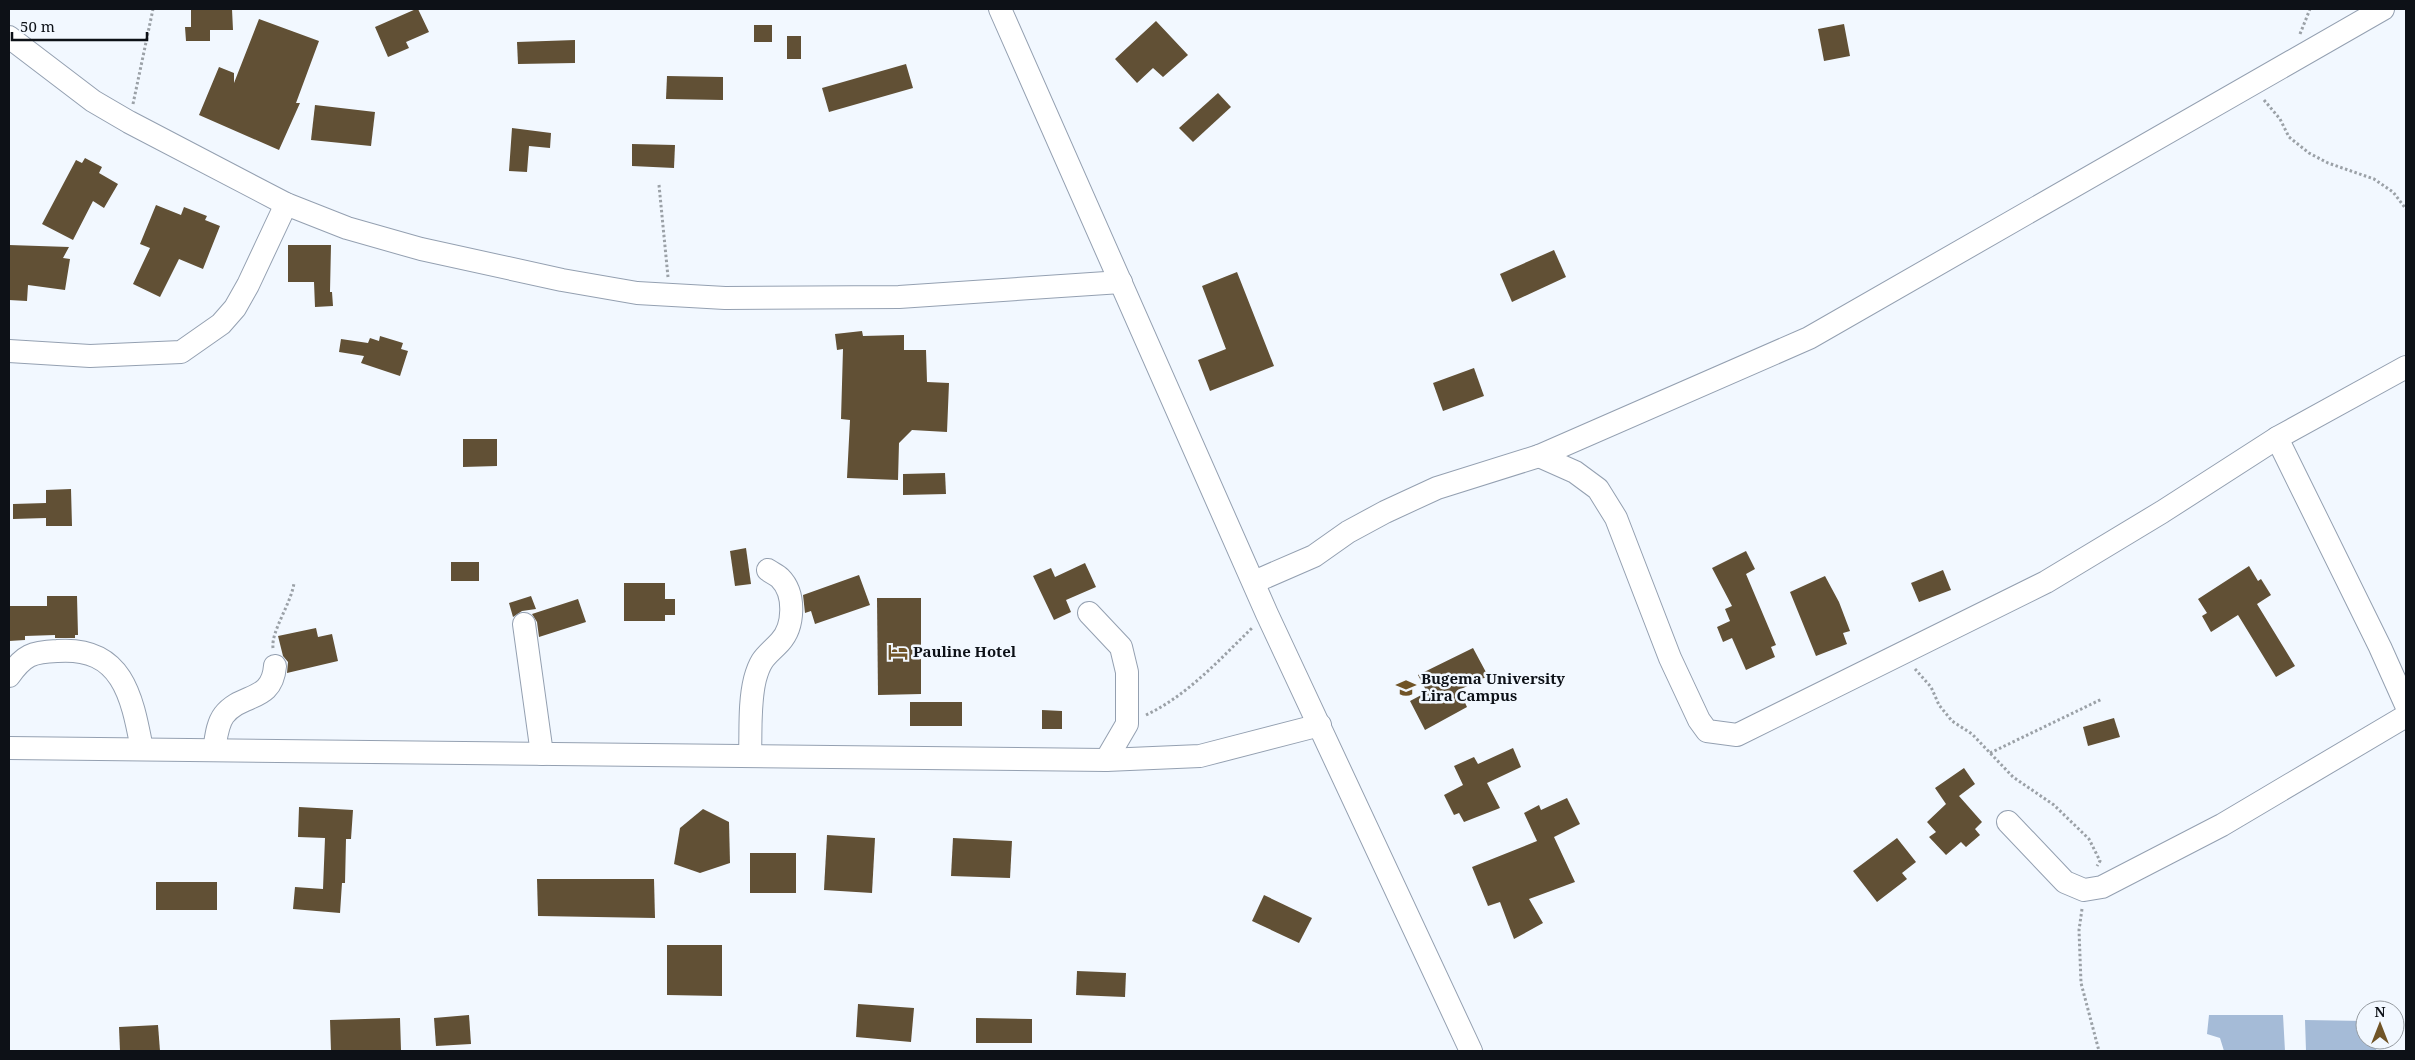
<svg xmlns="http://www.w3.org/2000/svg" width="2415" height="1060" font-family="'Noto Serif',serif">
<rect width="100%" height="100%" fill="#f2f8ff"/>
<!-- water -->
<g fill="#a5bbd7">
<polygon points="2209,1015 2283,1015 2285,1051 2224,1051 2220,1038 2207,1034"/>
<polygon points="2305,1020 2365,1021 2365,1040 2395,1040 2395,1042 2377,1043 2376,1051 2306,1051"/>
</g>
<!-- building -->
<g fill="#615035">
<polygon points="191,9 232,9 233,30 210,30 210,41 186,41 185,27 191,27"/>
<polygon points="416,9 418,9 429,32 406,42 409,48 388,57 375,27"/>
<polygon points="259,19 319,41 296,103 300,103 279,150 199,115 219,67 234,73 234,83"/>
<polygon points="1156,21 1188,55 1163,77 1153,68 1137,83 1115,59"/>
<polygon points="1844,24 1850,56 1824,61 1818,29"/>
<rect x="754" y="25" width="18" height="17"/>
<rect x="787" y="36" width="14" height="23"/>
<polygon points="575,40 575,63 518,64 517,42"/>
<polygon points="906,64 913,88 829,112 822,88"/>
<polygon points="667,76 723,77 723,100 666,99"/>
<polygon points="1218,93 1231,107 1193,142 1179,128"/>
<polygon points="315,105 375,112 371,146 311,140"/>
<polygon points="512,128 551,133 550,148 529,146 527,172 509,171"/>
<polygon points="632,144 675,145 674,168 632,166"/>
<polygon points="85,158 102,167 99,173 118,184 104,208 93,201 73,240 42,224 76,160 82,163"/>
<polygon points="156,205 181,215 184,207 207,216 205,220 220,226 203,269 179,259 160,297 133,284 150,248 140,244"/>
<polygon points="9,245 69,247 63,258 70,259 65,290 28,285 27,301 9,300"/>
<polygon points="288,245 331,245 330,292 332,292 333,306 315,307 314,282 288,282"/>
<polygon points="1554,250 1566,277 1512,302 1500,274"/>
<polygon points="1237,272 1274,366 1210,391 1198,360 1226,349 1202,286"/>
<polygon points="862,331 863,336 904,335 904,350 926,350 927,382 949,383 947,432 912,430 899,443 898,480 847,478 850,420 841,419 843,349 837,350 835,334"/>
<polygon points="380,336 403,343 401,349 408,351 400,376 361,363 364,356 339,352 341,339 368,343 370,338 379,341"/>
<polygon points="1474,368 1484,396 1443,411 1433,383"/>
<polygon points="463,439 497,439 497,466 463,467"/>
<polygon points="945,473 946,494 903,495 903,474"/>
<polygon points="71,489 72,526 46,526 46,518 13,519 13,504 46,503 46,490"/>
<polygon points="746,548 751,584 735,586 730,551"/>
<polygon points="1746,551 1755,569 1746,574 1776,645 1771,647 1775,657 1746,670 1732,638 1723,642 1717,627 1730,621 1725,609 1732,606 1712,568"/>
<rect x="451" y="562" width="28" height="19"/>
<polygon points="1085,563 1096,587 1066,600 1071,612 1054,620 1033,576 1051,568 1055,577"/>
<polygon points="2249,566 2258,581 2261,579 2271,595 2257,604 2295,666 2276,677 2238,615 2211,632 2202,616 2207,613 2198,599"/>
<polygon points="1943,570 1951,590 1919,602 1911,583"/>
<polygon points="859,575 870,605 815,624 811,611 805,613 803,595"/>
<polygon points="1825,576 1839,602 1850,631 1843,633 1847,644 1816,656 1790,592"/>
<polygon points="624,583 665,583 665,599 675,599 675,615 665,615 665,621 624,621"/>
<polygon points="47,596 77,596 78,635 75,635 75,638 55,638 55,635 25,636 25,640 9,641 9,606 47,606"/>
<polygon points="531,596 536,609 522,611 513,617 509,603"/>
<polygon points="877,598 921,598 921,694 878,695"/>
<polygon points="578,599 586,622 539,637 537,622 532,614"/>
<polygon points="316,628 318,637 332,634 338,661 287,673 288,662 283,656 278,636"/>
<polygon points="1473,648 1488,676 1459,690 1467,707 1425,730 1410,701 1427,692 1418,675"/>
<rect x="910" y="702" width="52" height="24"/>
<polygon points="1042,710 1062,711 1062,729 1042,729"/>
<polygon points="2114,718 2120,737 2088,746 2083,727"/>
<polygon points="1513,748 1521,767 1487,783 1500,808 1464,822 1459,813 1454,815 1444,795 1463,785 1454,766 1474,757 1478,764"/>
<polygon points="1964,768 1975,784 1959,796 1982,822 1975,829 1980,835 1966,847 1961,842 1946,855 1929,837 1936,832 1927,822 1946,804 1935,788"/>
<polygon points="1567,798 1580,824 1554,837 1575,882 1529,899 1543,923 1514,939 1500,902 1488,906 1472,867 1537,841 1524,813 1539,805 1541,810"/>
<polygon points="299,807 353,810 351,839 346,839 345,883 342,883 340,913 293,909 295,887 323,889 325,838 298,837"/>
<polygon points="703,809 729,822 730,863 700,873 674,864 680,828"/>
<polygon points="827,835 875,838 872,893 824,890"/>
<polygon points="953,838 1012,841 1010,878 951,876"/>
<polygon points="1897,838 1916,862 1902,873 1907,879 1877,902 1853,871"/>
<rect x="750" y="853" width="46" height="40"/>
<polygon points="537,879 654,879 655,918 538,916"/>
<rect x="156" y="882" width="61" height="28"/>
<polygon points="1264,895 1312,918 1299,943 1252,921"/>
<polygon points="667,945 722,945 722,996 667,995"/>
<polygon points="1077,971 1126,973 1125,997 1076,995"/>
<polygon points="858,1004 914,1008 911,1042 856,1037"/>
<polygon points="469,1015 471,1044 436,1046 434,1018"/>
<polygon points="400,1018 401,1051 331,1051 330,1020"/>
<polygon points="976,1018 1032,1019 1032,1043 976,1043"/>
<polygon points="158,1025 160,1051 120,1051 119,1027"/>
</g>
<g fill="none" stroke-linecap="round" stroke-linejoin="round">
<defs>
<g id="minor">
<polyline points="1000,9 1267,614 1471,1051"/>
<polyline points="9,37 93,101 129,122 286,204 347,228 421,249 562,280 637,293 725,298 899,297 1121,282"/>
<polyline points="9,351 90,356 181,352 221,324 235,308 248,285 286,204"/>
<polyline points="2277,438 2380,647 2406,705"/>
<polyline points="1539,456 1575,472 1598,489 1616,518 1670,658 1699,720 1707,731 1737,735 2046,582 2162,512 2277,438 2406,367"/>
<polyline points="1254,582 1314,556 1348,532 1385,512 1437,488 1539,456 1809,338 2383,9"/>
<polyline points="1089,613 1121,647 1127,672 1127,724 1106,760"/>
<polyline points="524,624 542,754"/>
<path d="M 9,676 C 24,655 32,652 57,651 C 123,646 132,697 142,749"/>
<polyline points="9,748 1106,760 1200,756 1320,725"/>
<path d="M 214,750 C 216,739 217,724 224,715 C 242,692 272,703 275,666"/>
<path d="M 750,755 C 751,730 749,703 755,679 C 761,657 766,657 780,642 C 794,627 796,594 780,578 C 777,575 772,573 768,570"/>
<polyline points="2008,822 2065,882 2084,890 2102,887 2222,825 2406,716"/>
</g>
</defs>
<!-- minor casing -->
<use href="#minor" stroke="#94a0b1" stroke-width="24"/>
<!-- path -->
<g stroke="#9ba1a7" stroke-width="3" stroke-dasharray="2.5 2.5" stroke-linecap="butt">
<polyline points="2300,34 2310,9"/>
<polyline points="2264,100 2280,119 2289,137 2309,153 2328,163 2374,179 2393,192 2406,209"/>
<polyline points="133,104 153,9"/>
<polyline points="659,185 668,277"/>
<path d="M 273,648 C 271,631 291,604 294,583"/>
<polyline points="1915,669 1931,687 1939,705 1952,721 1972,734 2013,777 2054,805 2089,839 2100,861 2097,866"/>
<path d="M 1146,715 C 1188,695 1219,660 1252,628"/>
<polyline points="1990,753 2102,699"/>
<polyline points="2082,909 2079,930 2081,983 2099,1051"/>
</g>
<!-- minor -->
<use href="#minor" stroke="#fff" stroke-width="22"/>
</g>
<!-- icons -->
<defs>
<symbol id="hotel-bare" viewBox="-9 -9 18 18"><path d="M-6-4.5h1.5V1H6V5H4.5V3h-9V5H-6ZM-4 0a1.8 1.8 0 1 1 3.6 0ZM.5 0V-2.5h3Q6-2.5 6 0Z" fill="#705427" stroke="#f2f8ff" stroke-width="2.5" paint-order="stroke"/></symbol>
<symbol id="university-bare" viewBox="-9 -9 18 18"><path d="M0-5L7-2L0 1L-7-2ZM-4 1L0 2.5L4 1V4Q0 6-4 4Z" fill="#705427" stroke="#f2f8ff" stroke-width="2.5" paint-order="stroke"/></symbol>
</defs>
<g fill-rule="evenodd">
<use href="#hotel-bare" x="884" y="638" width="28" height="28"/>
<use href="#university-bare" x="1392" y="674" width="28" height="28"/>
</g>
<g text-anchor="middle" stroke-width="5" stroke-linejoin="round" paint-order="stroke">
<!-- poi labels -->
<g font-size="15" font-weight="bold" fill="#0d1117" stroke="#f2f8ff" text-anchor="start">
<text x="913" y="657">Pauline Hotel</text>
<text x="1421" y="684">Bugema University<tspan x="1421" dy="17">Lira Campus</tspan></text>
</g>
</g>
<!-- border -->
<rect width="2415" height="1060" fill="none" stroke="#0d1117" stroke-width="20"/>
<!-- north arrow -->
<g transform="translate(2380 1025)"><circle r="24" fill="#f2f8ff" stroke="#969ca2"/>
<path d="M0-4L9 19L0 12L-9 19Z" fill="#705427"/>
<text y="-8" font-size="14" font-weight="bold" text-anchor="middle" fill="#0d1117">N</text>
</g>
<!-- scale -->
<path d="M12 32v8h135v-8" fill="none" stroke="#0d1117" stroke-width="2.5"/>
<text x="20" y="32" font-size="15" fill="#0d1117" stroke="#f2f8ff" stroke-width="4" paint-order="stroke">50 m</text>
</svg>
